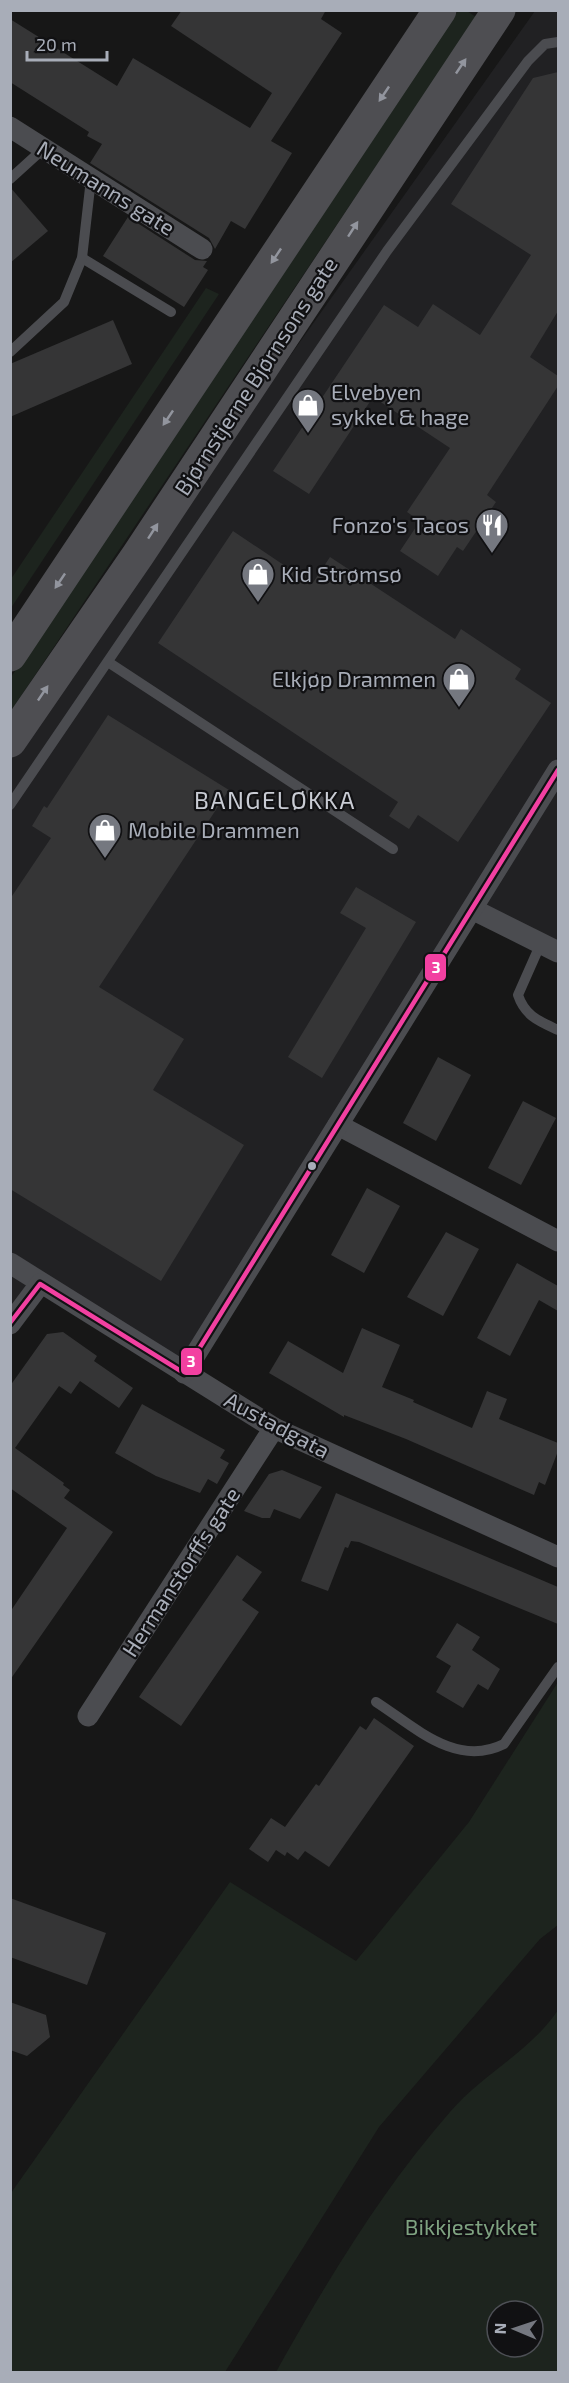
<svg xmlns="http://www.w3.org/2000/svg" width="569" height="2383" font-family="'Exo 2',sans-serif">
<rect width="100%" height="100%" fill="#171717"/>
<!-- built -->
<polygon fill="#212123" points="535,11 558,12 558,756 479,900 558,781 558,951 474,910 184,1373 41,1284 11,1324 11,749"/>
<!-- green -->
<g fill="#1d241e" fill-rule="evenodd">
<polygon points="458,11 467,11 476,17 11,711 11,677"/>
<polygon points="206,288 219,294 11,608 11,579"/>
<polygon points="558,1682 558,1925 540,1939 379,2127 225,2372 11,2372 11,2193 230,1882 356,1961 469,1822"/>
<path d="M 558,2010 L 558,2372 L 276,2372 C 327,2281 381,2191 450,2112 C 482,2074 530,2052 558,2010 ZM 497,2311 L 533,2311 L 533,2347 L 497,2347 Z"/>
</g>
<!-- building -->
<g fill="#353536">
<polygon points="182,10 326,10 321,19 342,33 271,141 292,153 245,229 231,221 215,249 209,238 90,163 102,144 87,136 89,132 10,82 10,19 117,86 133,58 250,128 272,93 171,26"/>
<polygon points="558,72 558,311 530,357 558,376 558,386 487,495 496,502 463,551 457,547 438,576 400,551 420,521 407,512 450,448 373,397 309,494 273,471 384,305 418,327 433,304 480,335 531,255 451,204 533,78"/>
<polygon points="10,187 48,231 10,263"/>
<polygon points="128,217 195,260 207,261 203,267 208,270 184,307 103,256"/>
<polygon points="113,320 132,364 10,417 10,364"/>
<polygon points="233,531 312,584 330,557 455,639 461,629 521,669 515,679 551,703 458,842 418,815 409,829 389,816 398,802 158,643"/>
<polygon points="108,715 229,790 99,987 184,1039 153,1090 244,1145 161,1281 10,1189 10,899 51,838 32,826 44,806 47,808"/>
<polygon points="356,887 416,922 322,1078 288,1057 366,928 340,913"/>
<polygon points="438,1057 471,1075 436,1141 403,1123"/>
<polygon points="523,1101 556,1118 521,1185 488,1168"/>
<polygon points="367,1188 400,1206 364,1273 331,1255"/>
<polygon points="446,1232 479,1249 443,1316 407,1297"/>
<polygon points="517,1263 558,1286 558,1311 539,1300 510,1356 477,1338"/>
<polygon points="362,1328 400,1345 382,1387 414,1400 413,1402 472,1428 487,1391 507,1399 499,1419 558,1443 558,1451 545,1485 539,1482 534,1495 406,1439 344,1415 344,1417 269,1373 288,1341 343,1373"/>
<polygon points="63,1332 97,1356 94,1361 133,1388 119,1408 80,1381 71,1394 59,1386 15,1448 64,1483 63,1485 70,1490 64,1498 113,1532 10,1680 10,1612 67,1528 10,1488 10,1386 47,1334"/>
<polygon points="142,1404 225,1450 220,1458 229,1463 217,1484 208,1479 200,1493 156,1476 115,1453"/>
<polygon points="282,1470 322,1487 300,1519 274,1509 270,1518 262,1518 244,1511 269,1474"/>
<polygon points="336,1493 558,1587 558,1624 359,1542 351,1541 348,1548 345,1547 328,1591 301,1581"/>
<polygon points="237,1555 262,1572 242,1600 259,1612 181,1726 139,1697"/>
<polygon points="457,1623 480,1637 472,1650 500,1669 488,1690 478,1684 463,1708 436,1692 451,1666 436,1657"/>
<polygon points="374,1718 414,1746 329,1867 305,1851 298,1860 287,1852 285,1856 276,1850 268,1862 249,1849 271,1818 285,1827 316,1784 319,1786 360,1726 366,1730"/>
<polygon points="10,1898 106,1933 87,1985 10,1957"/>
<polygon points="10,2002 46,2015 50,2037 27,2056 10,2050"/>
</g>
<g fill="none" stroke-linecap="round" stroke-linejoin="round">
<!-- service -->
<g stroke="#4b4c50" stroke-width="10">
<polyline points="10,179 43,149"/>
<polyline points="82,258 171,312"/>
<polyline points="10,352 64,302 82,258 91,179"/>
<polyline points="108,662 393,849"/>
<polyline points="10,805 387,251 528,61 545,44 558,42"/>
<path d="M 541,943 L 518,995 C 525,1016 539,1021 558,1030"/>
<path d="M 376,1702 C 415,1727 456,1768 504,1744 L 558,1667"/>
</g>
<!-- minor -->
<g stroke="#4b4c50" stroke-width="21">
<polyline points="10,127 202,249"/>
<polyline points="474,910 558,952"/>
<polyline points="338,1125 558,1241"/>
<polyline points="10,1263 274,1428 558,1557"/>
<polyline points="10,1324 40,1284"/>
<polyline points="184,1373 558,770"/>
<polyline points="88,1716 274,1428"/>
</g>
<!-- trunk -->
<g stroke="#4e4e52" stroke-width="33">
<polyline points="10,655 440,10"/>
<polyline points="10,741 138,555 499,10"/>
</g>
<defs>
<polyline id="bus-1" points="10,1323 40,1284 184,1373 558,770"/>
</defs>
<!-- bus-1 casing -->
<use href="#bus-1" stroke="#111113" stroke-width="9"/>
<!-- bus-1 -->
<use href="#bus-1" stroke="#f240a1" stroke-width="4.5"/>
</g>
<!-- one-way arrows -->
<defs><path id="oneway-solid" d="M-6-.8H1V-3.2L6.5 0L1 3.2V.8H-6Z" transform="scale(1.5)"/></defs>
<g fill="#92959e">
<use href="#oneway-solid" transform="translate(461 66) rotate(-56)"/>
<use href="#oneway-solid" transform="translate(384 94) rotate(124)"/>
<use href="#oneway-solid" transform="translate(353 229) rotate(-57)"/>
<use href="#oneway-solid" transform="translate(276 256) rotate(124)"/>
<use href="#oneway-solid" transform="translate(168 418) rotate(124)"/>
<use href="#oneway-solid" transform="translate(153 531) rotate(-57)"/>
<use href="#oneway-solid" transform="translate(60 581) rotate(124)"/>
<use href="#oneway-solid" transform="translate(43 693) rotate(-56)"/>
</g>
<!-- icons -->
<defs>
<symbol id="shop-pin" viewBox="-11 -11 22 30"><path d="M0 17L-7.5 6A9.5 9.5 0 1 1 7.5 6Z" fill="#757880" stroke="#111113"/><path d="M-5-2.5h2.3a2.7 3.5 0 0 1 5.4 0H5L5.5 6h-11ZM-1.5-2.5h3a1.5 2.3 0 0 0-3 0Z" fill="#fff"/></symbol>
<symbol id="restaurant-pin" viewBox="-11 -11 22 30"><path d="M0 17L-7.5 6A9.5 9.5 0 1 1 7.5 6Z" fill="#757880" stroke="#111113"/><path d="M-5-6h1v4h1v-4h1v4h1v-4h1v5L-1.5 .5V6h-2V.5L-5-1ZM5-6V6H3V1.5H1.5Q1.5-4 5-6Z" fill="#fff"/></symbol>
</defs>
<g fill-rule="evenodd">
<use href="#shop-pin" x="289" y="386" width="38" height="52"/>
<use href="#restaurant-pin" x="473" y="506" width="38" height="52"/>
<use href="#shop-pin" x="239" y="555" width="38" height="52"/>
<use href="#shop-pin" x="440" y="660" width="38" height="52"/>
<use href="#shop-pin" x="86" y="811" width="38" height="52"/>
</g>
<!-- markers -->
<circle fill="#a8adb8" stroke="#111113" stroke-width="2" cx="312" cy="1166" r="5"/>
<g text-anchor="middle" stroke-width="4.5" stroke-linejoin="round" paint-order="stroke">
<!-- street labels -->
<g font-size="22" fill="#a8adb8" stroke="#111113">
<text transform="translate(106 188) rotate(32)" y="8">Neumanns gate</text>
<text transform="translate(256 376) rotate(-57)" y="8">Bjørnstjerne Bjørnsons gate</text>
<text transform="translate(277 1425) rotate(28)" y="8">Austadgata</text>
<text transform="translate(181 1572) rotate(-57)" y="8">Hermanstorffs gate</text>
</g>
<!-- poi labels -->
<g font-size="22" fill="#a8adb8" stroke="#111113" text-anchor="start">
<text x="331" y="400">Elvebyen<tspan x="331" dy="25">sykkel &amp; hage</tspan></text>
<text x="469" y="533" text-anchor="end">Fonzo's Tacos</text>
<text x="281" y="582">Kid Strømsø</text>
<text x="436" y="687" text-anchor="end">Elkjøp Drammen</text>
<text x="128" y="838">Mobile Drammen</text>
</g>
<!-- park labels -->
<g font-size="22" fill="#7fa381" stroke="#111113">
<text x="471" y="2235">Bikkjestykket</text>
</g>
<!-- neighbourhood labels -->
<g font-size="24" letter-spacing="1.5" fill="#c9ccd4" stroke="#111113">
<text x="275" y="809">BANGELØKKA</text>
</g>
</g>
<g stroke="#111113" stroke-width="2">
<rect x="424" y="953" width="23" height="29" rx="6" fill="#f240a1"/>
<rect x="180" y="1347" width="23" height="29" rx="6" fill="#f240a1"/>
</g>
<g font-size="16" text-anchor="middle" font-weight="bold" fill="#fff">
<text x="436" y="973">3</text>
<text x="191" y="1367">3</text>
</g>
<!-- border -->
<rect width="569" height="2383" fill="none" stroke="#a8adb8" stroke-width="24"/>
<!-- north arrow -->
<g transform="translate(515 2329) rotate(272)"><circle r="28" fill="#111113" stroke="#4d4f55" stroke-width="1.5"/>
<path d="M0-4.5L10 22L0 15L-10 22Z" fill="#757880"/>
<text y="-9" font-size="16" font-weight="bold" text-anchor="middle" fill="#a8adb8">N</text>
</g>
<!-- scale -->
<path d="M27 51v9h80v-9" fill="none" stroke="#a8adb8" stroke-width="3"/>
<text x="36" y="51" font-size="18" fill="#a8adb8" stroke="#111113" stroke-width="4.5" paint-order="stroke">20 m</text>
</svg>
